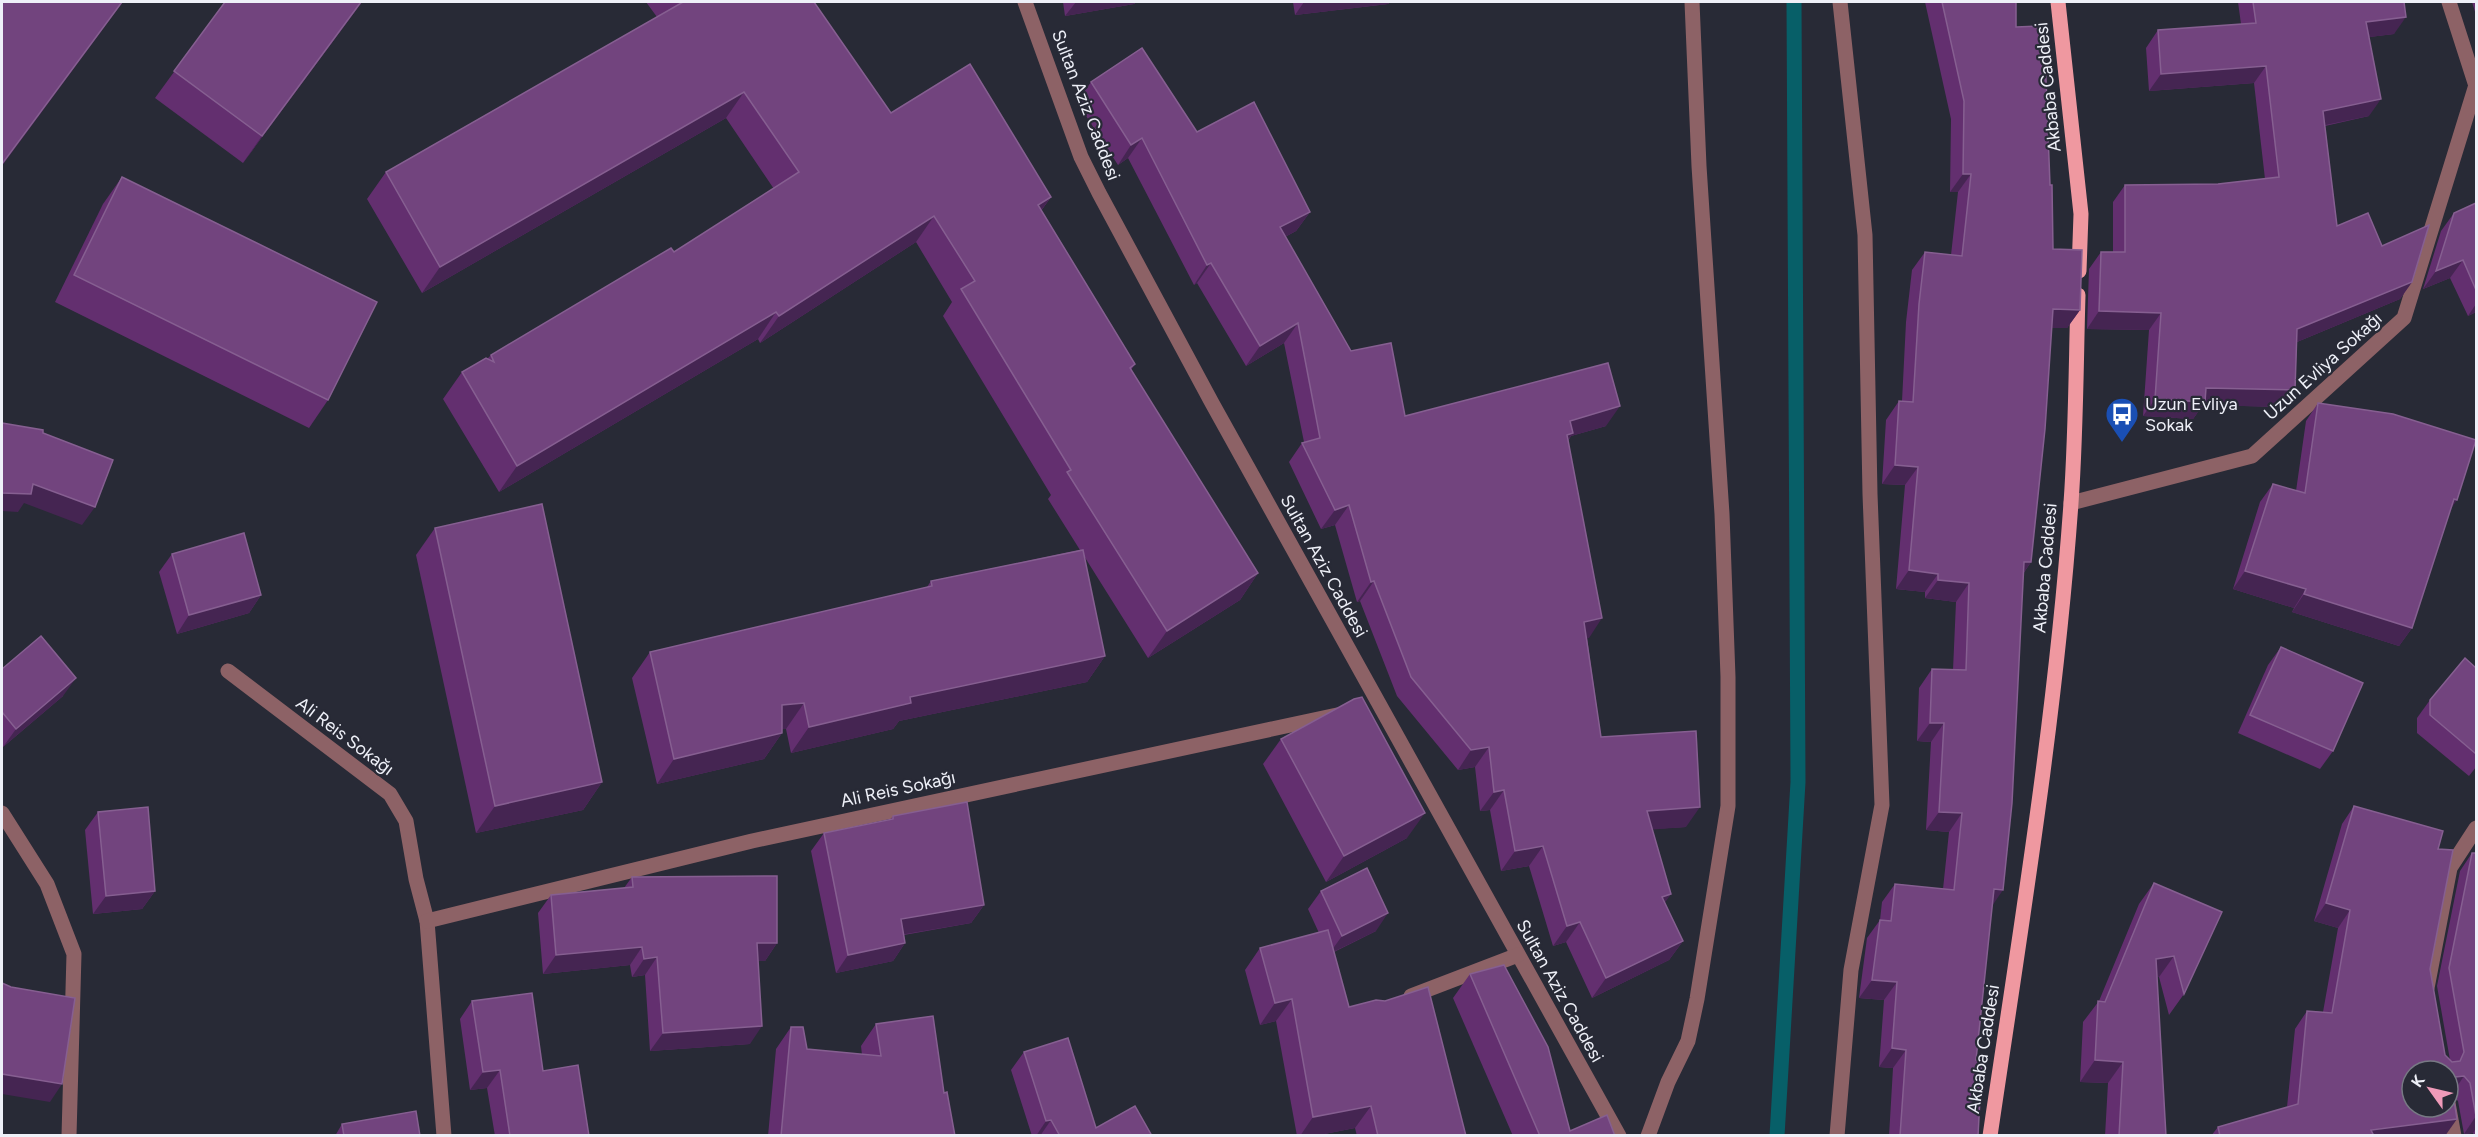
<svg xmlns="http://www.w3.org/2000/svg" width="2478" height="1137" font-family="Figtree,sans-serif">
<rect width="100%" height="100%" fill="#282a36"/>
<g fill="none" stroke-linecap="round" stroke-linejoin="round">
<!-- stream -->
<polyline stroke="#075f68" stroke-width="15" points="1777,1136 1798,782 1794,2"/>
<!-- minor -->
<g stroke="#8d6266" stroke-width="15">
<polyline points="1025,2 1081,157 1099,193 1212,403 1619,1136"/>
<polyline points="2449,2 2476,86"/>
<polyline points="2071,503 2252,456 2404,318 2476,85"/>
<polyline points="228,671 390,794 406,821 416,879 427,921 444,1136"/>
<polyline points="2,813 47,884 74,954 69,1136"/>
<polyline points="427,921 752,841 1337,715"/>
<polyline points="2427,988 2450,868 2476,828"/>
<polyline points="1411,996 1518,955"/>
<polyline points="2448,1103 2454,1136"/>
<polyline points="1648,1136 1668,1082 1688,1041 1697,999 1728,806 1728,677 1722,514 1699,166 1692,2"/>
<polyline points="1837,1136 1851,970 1882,805 1870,494 1865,235 1840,2"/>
</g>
<!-- major -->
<g stroke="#ef98a0" stroke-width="15">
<polyline points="2058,2 2081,214 2079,271"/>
<path d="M 1990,1136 C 2021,926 2056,715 2071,503 C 2076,434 2076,364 2078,295"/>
</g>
</g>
<!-- wall -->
<g fill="#632f6f">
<polygon points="225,2 362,2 243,163 155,98"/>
<polygon points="646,2 814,2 891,113 1051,197 1041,211 1135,364 1131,370 1258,573 1240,600 1148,658 1084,556 1105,656 1087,682 899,721 893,729 791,753 786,729 782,729 782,733 764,759 657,784 632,678 650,652 927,587 931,581 1080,550 1048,499 1051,495 943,316 952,302 916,242 760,343 758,339 499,492 443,399 462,372 488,358 491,355 674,252 774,189 726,118 422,293 367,199 386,172 657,17"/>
<polygon points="1063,2 1136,2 1134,4 1065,16"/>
<polygon points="1293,2 1390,2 1388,4 1295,15"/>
<polygon points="1925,2 2016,2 2016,27 2053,249 2080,310 2067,328 2051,328 2031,562 2023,574 1992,905 1976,1060 1978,1136 1889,1136 1893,1068 1879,1067 1884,1000 1859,998 1867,938 1880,920 1882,902 1895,884 1943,889 1949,832 1926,830 1931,742 1917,741 1919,688 1932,669 1953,670 1956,602 1925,598 1925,592 1896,589 1905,485 1882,484 1886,420 1899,401 1902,401 1906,322 1912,270 1925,252 1951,255 1958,192 1950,192 1951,119"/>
<polygon points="2238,2 2404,2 2394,34 2369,37 2369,116 2325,126 2337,226 2382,246 2412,282 2400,299 2297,342 2295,390 2283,407 2203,405 2193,419 2143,416 2149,330 2087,329 2089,269 2101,252 2113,252 2113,202 2125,185 2218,184 2265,179 2254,83 2149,91 2146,48 2158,30 2241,24"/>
<polygon points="2472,2 2476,2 2476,15"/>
<polygon points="1091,82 1197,132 1310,212 1296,231 1285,237 1351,351 1405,416 1606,426 1571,436 1568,441 1589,638 1587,638 1601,737 1686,827 1652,829 1665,903 1683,941 1669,960 1592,998 1566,942 1553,946 1529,866 1501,871 1490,810 1480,811 1475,767 1458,770 1397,696 1360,601 1357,602 1335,525 1321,529 1289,462 1302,443 1304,442 1284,343 1246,366 1197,283 1194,285 1128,158 1118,165 1077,102"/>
<polygon points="122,177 328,400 309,428 55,302 103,204"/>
<polygon points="2476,203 2476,312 2468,316 2450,278 2423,289 2441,231 2454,213"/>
<polygon points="2318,403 2450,510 2412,628 2399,646 2292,612 2294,608 2233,589 2260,502 2273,484 2296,491 2306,421"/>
<polygon points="435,528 602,782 583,810 476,833 416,555"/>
<polygon points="172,554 261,595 249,613 177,634 159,572"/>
<polygon points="2281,647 2333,751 2320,769 2238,733 2268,665"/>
<polygon points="2476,668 2476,767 2469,776 2417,733 2417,718 2430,700"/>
<polygon points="2,669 63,696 3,747 2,745"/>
<polygon points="1281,739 1407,838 1326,882 1263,764"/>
<polygon points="2354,806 2438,849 2430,969 2445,1055 2450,1060 2437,986 2460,871 2472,853 2476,853 2476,1136 2474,1136 2473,1133 2464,1134 2458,1101 2453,1096 2445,1136 2211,1136 2218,1127 2287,1107 2295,1029 2307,1011 2323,1012 2338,928 2314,921 2342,824"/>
<polygon points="98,812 155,891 142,909 93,914 85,830"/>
<polygon points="893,816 984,905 971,923 904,935 905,943 893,961 836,973 811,851 824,833 890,820"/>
<polygon points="632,877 777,943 765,961 758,961 750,1044 650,1051 645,975 632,977 630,965 543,974 538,913 551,895 624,888"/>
<polygon points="2154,883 2184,994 2169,1015 2159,977 2157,977 2166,1136 2105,1136 2108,1083 2080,1082 2083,1022 2099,1001 2139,904"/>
<polygon points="1321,891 1376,931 1334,952 1349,1007 1466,1136 1357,1136 1355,1128 1314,1136 1297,1136 1276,1021 1260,1025 1245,970 1260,948 1319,933 1308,909"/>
<polygon points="1470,974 1570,1131 1615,1136 1513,1136 1453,998"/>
<polygon points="472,1001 543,1071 589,1136 495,1136 487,1088 470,1090 460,1019"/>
<polygon points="876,1024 944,1093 955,1136 768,1136 776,1049 791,1027 807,1049 862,1055 861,1046"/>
<polygon points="1024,1052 1096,1128 1152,1136 1032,1136 1011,1070"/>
<polygon points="342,1124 420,1136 335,1136"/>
</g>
<!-- shaded-wall -->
<g fill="#452552">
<polygon points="122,2 123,2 2,166 2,164"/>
<polygon points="361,2 362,2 243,163 262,136"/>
<polygon points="1076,2 1136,2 1134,4 1065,16"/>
<polygon points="1304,2 1390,2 1388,4 1295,15"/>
<polygon points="2406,17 2394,34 2354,39 2366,22"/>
<polygon points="2266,66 2254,83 2149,91 2161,74"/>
<polygon points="744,92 726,118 422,293 440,267"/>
<polygon points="2381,99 2369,116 2311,128 2323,111"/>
<polygon points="1142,138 1128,158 1118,165 1131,145"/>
<polygon points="1963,174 1971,174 1958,192 1950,192"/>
<polygon points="1051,197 1032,223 1038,205"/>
<polygon points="1310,212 1296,231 1266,247 1280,227"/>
<polygon points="934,216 916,242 760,343 779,316"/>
<polygon points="2463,260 2450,278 2423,289 2436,271"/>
<polygon points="1211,263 1197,283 1194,285 1207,265"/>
<polygon points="2412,282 2400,299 2285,347 2297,329"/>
<polygon points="2476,304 2476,312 2468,316"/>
<polygon points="2053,309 2080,310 2067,328 2040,328"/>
<polygon points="2099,311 2161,313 2149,330 2087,329"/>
<polygon points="776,312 758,339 499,492 517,466"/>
<polygon points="1298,323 1284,343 1246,366 1260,346"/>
<polygon points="2206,388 2295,390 2283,407 2203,405 2193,419 2143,416 2155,399"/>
<polygon points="1620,406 1606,426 1571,436 1559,453 1570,421"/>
<polygon points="1895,465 1918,467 1905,485 1882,484"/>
<polygon points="33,484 95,507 82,525 24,503 18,512 2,511 2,493"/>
<polygon points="2454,499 2457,500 2444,519"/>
<polygon points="1349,505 1335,525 1321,529 1335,510"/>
<polygon points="2024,562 2031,562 2018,581"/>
<polygon points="1909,570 1938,574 1925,592 1896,589"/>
<polygon points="2245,571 2306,589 2294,608 2233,589"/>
<polygon points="1258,573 1240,600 1148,658 1167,631"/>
<polygon points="1938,580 1969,583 1956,602 1925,598"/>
<polygon points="1374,581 1360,601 1357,602 1371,582"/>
<polygon points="2304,594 2412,628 2399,646 2292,612"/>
<polygon points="261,595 249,613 177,634 189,615"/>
<polygon points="1602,618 1589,638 1570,642 1584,622"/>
<polygon points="1105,656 1087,682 899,721 893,729 791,753 809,727 910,697"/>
<polygon points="76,678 63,696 3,747 16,729"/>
<polygon points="804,703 786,729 764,731 782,705"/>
<polygon points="1930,723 1944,723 1931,742 1917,741"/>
<polygon points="782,733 764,759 657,784 674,759"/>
<polygon points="1489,747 1475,767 1458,770 1471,750"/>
<polygon points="602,782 583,810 476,833 495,806"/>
<polygon points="1504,790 1490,810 1480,811 1494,792"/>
<polygon points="1700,807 1686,827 1633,831 1647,811"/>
<polygon points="1939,812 1962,813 1949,832 1926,830"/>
<polygon points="1425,813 1407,838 1326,882 1344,856"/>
<polygon points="1543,846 1529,866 1501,871 1515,851"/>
<polygon points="1994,889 2003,890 1990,909"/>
<polygon points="155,891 142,909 93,914 106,896"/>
<polygon points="1671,894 1657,914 1662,897"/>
<polygon points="2326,903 2350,910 2338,928 2314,921"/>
<polygon points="984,905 971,923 888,937 901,919"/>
<polygon points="1388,913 1376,931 1329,954 1342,936"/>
<polygon points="1580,922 1566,942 1553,946 1567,926"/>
<polygon points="1683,941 1669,960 1592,998 1606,978"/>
<polygon points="757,943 777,943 765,961 744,961"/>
<polygon points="905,943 893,961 836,973 848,955"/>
<polygon points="642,947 630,965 543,974 556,955"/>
<polygon points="2174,956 2159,977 2142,980 2156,959"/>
<polygon points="657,957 645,975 632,977 644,959"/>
<polygon points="1872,980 1897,982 1884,1000 1859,998"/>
<polygon points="1292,999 1276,1021 1260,1025 1275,1003"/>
<polygon points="762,1026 750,1044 650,1051 663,1033"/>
<polygon points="1892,1048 1906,1050 1893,1068 1879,1067"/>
<polygon points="2095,1060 2123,1062 2108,1083 2080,1082"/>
<polygon points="500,1070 487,1088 470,1090 483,1072"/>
<polygon points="2,1074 62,1084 50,1102 2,1094"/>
<polygon points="2464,1076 2452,1094 2448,1087 2455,1077"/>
<polygon points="1371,1106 1355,1128 1314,1136 1300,1136 1313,1117"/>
<polygon points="2476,1116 2476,1128 2473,1133 2464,1134"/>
<polygon points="2457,1119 2445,1136 2367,1136 2371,1130"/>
<polygon points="1051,1120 1040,1136 1036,1136 1046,1121"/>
</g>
<!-- building -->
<g fill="#72447e" stroke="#865f91" stroke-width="1.5" fill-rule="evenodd">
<polygon points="2,2 122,2 2,164"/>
<polygon points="225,2 361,2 262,136 174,71"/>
<polygon points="683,2 814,2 891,113 970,64 1051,197 1038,205 1135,364 1130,368 1258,573 1167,631 1067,472 1071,470 961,289 975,281 934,216 779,316 776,312 517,466 462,372 486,358 494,362 491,355 671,248 674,252 799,172 744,92 440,267 386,172"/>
<polygon points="1942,2 2016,2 2016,27 2044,26 2050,185 2052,185 2053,249 2082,250 2080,310 2053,309 2045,429 2031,562 2024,562 2012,803 2003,890 1994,889 1976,1060 1982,1060 1978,1136 1900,1136 1906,1050 1892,1048 1897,982 1872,980 1880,920 1891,921 1895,884 1954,890 1962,813 1939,812 1944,723 1930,723 1932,669 1966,670 1969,583 1938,580 1938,574 1909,570 1918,467 1895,465 1899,401 1913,402 1919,304 1925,252 1962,256 1971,174 1963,174 1964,101"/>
<polygon points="2253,2 2404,2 2406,17 2366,22 2381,99 2323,111 2337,226 2368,213 2382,246 2429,225 2412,282 2297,329 2295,390 2206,388 2205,402 2155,399 2161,313 2099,311 2101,252 2125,252 2125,185 2218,184 2279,177 2266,66 2161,74 2158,30 2256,23"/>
<polygon points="1142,48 1197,132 1254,102 1310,212 1280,227 1351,351 1391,343 1405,416 1608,363 1620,406 1570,421 1573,433 1567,435 1602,618 1584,622 1601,737 1696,731 1700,807 1647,811 1671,894 1662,897 1683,941 1606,978 1580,922 1567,926 1543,846 1515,851 1504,790 1494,792 1489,747 1471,750 1411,677 1374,581 1371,582 1349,505 1335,510 1302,443 1320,438 1298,323 1260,346 1211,263 1207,265 1142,138 1131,145 1091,82"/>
<polygon points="122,177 377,302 328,400 74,275"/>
<polygon points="2476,203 2476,290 2463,260 2436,271 2454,213"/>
<polygon points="2318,403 2393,414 2476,440 2457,500 2454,499 2412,628 2304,594 2306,589 2245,571 2273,484 2305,493"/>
<polygon points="2,423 43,430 43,433 113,460 95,507 33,484 31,494 2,493"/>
<polygon points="542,504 602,782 495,806 435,528"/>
<polygon points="244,533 261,595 189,615 172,554"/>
<polygon points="1083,550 1105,656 910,697 911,703 809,727 804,703 782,705 782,733 674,759 650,652 932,586 931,581"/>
<polygon points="41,636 76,678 16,729 2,712 2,669"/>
<polygon points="2281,647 2363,683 2333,751 2250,715"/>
<polygon points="2465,658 2476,668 2476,754 2430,715 2430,700"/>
<polygon points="1362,697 1425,813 1344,856 1281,739 1354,699"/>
<polygon points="967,802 984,905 901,919 905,943 848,955 824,833 893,819 893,816"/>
<path d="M 2354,806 L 2443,831 L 2438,849 L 2453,850 L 2430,969 L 2445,1055 L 2452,1062 L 2460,1061 L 2464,1052 L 2449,968 L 2472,853 L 2476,853 L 2476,1116 L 2470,1083 L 2464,1076 L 2455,1077 L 2451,1082 L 2457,1119 L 2371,1130 L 2374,1136 L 2220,1136 L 2218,1127 L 2298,1104 L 2307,1011 L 2332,1013 L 2350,910 L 2326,903 ZM 2412,1071 L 2448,1071 L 2448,1107 L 2412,1107 Z"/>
<polygon points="148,807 155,891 106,896 98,812"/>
<polygon points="1367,868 1388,913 1342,936 1321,891"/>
<polygon points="777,876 777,943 757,943 762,1026 663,1033 657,957 644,959 642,947 556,955 551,895 633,887 632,877"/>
<polygon points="2154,883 2222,912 2184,994 2174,956 2156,959 2166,1136 2119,1136 2123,1062 2095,1060 2098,1001 2105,1002"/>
<polygon points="1328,930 1349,1007 1376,1000 1385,1001 1428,987 1466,1136 1378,1136 1371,1106 1313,1117 1292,999 1275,1003 1260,948"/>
<polygon points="1504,965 1548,1047 1570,1131 1607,1115 1615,1136 1540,1136 1470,974"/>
<polygon points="2,983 11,987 75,998 62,1084 2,1074"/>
<polygon points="532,993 543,1071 578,1065 589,1136 510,1136 500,1070 483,1072 472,1001"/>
<polygon points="933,1016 944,1093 947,1092 955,1136 781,1136 791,1027 803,1027 807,1049 881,1056 876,1024"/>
<polygon points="1068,1038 1096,1128 1135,1106 1152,1136 1060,1136 1051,1120 1046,1121 1024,1052"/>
<polygon points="416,1111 420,1136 344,1136 342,1124"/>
</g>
<!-- icons -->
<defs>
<symbol id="bus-pin" viewBox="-11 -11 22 30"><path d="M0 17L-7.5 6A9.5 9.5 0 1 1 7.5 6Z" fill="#1a4fb4" stroke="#282a36"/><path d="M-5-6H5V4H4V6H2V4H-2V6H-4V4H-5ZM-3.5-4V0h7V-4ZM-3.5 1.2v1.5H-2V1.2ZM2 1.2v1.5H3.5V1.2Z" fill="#fff"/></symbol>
</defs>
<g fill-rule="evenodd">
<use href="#bus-pin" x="2103" y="395" width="38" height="52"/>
</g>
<g text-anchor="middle" stroke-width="4.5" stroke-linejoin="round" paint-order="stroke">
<!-- street labels -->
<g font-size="18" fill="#eef0f8" stroke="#282a36">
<text transform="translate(2048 87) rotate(-96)" y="6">Akbaba Caddesi</text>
<text transform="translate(1086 105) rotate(69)" y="6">Sultan Aziz Caddesi</text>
<text transform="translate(2323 366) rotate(-42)" y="6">Uzun Evliya Sokağı</text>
<text transform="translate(1324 566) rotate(61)" y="6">Sultan Aziz Caddesi</text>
<text transform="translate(2045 568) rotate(-85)" y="6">Akbaba Caddesi</text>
<text transform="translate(345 736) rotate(37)" y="6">Ali Reis Sokağı</text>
<text transform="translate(898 789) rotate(-12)" y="6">Ali Reis Sokağı</text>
<text transform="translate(1560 991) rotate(61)" y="6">Sultan Aziz Caddesi</text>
<text transform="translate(1983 1049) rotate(-81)" y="6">Akbaba Caddesi</text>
</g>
<!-- poi labels -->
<g font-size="18" fill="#eef0f8" stroke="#282a36" text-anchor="start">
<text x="2145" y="410">Uzun Evliya<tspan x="2145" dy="21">Sokak</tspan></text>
</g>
</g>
<!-- border -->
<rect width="2478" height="1137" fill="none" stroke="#eef0f8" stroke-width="6"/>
<!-- north arrow -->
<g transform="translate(2430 1089) rotate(304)"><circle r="28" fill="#282a36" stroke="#777984" stroke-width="1.5"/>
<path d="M0-4.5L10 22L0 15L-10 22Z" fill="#ef9ab9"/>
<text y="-9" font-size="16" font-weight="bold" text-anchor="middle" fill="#eef0f8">K</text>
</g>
</svg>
